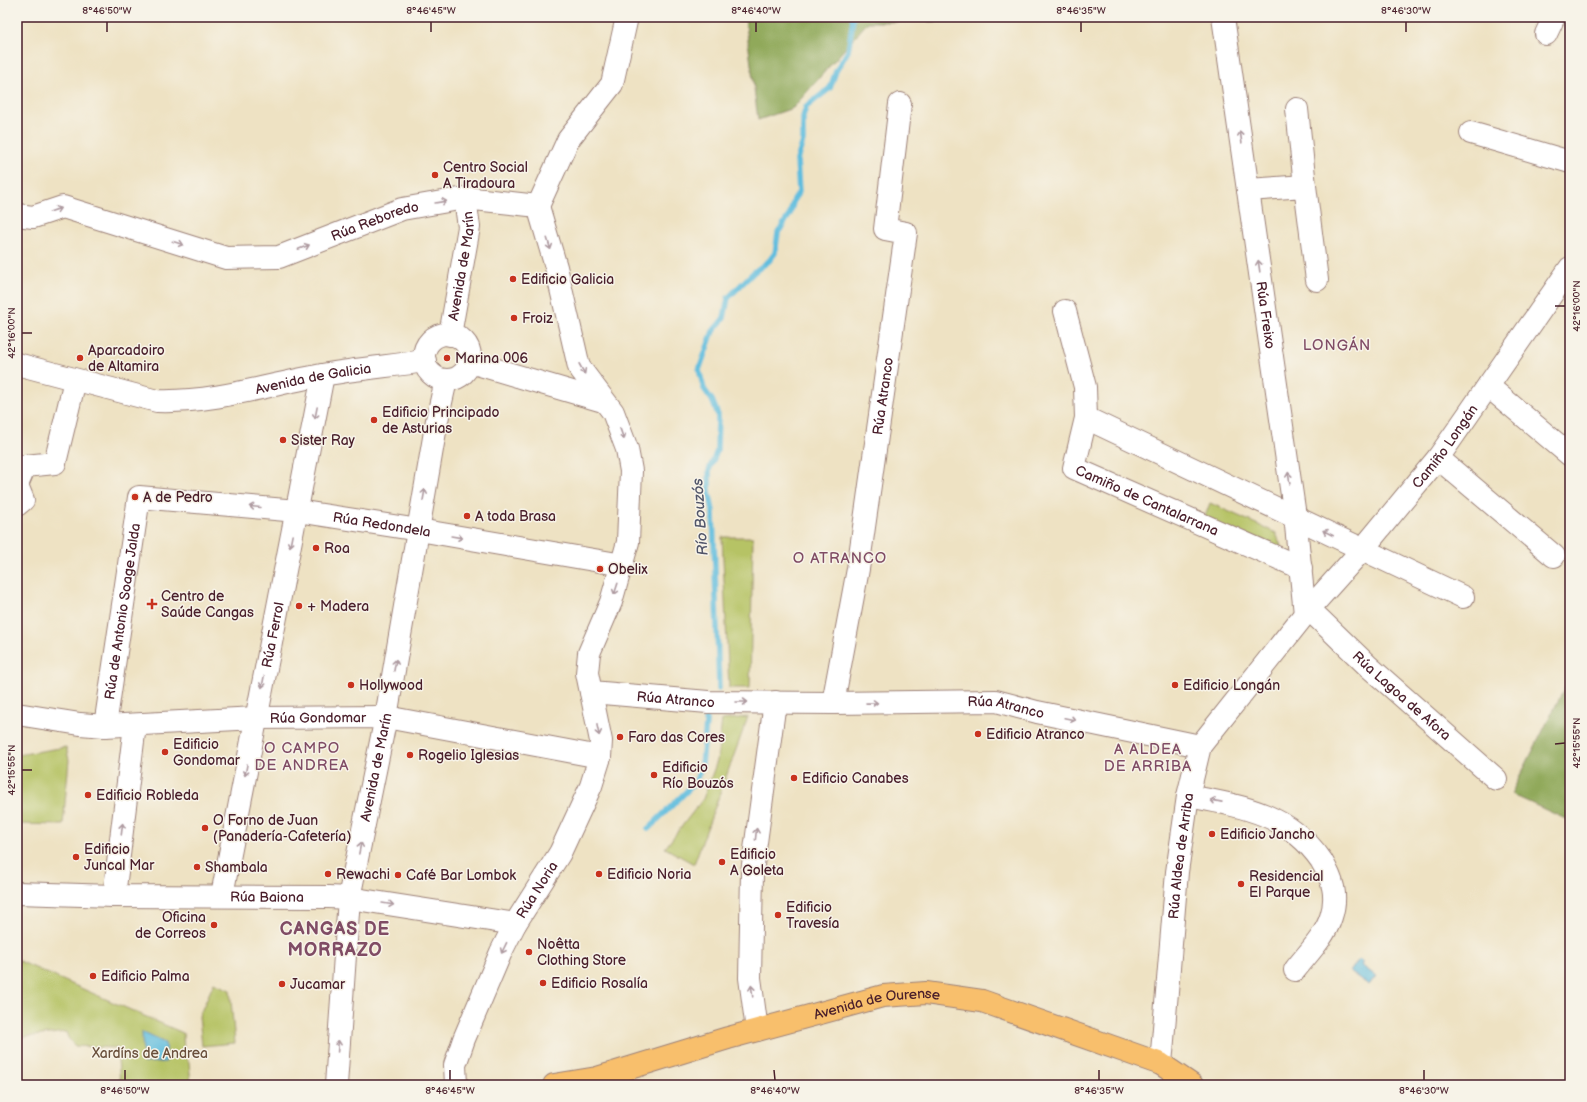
<svg xmlns="http://www.w3.org/2000/svg" width="1587" height="1102" font-family="'Balsamiq Sans',sans-serif">
<rect width="100%" height="100%" fill="#f7f3e8"/>
<filter id="ink" filterUnits="userSpaceOnUse"><feTurbulence type="fractalNoise" baseFrequency=".025" numOctaves="2"/><feDisplacementMap in="SourceGraphic" scale="8" xChannelSelector="R" yChannelSelector="G"/><feConvolveMatrix kernelMatrix="1 2 1 2 8 2 1 2 1" color-interpolation-filters="sRGB"/></filter>
<filter id="wash" filterUnits="userSpaceOnUse"><feTurbulence type="fractalNoise" baseFrequency=".012" numOctaves="4" result="noise"/><feDisplacementMap in="SourceGraphic" scale="16" xChannelSelector="R" yChannelSelector="G"/><feGaussianBlur stdDeviation="0.9" result="paint"/><feColorMatrix in="noise" values="0 0 0 0 0 0 0 0 0 0 0 0 0 0 0 0 0 1.4 0 .05"/><feComposite in="paint" operator="in"/></filter>
<g filter="url(#wash)">
<rect width="100%" height="100%" fill="#eee2c3"/>
<!-- green -->
<g fill="#b6c365" stroke="#807148">
<polygon points="1210,503 1276,533 1281,546 1277,551 1204,519"/>
<polygon points="722,537 753,537 750,688 729,688"/>
<polygon points="748,717 694,864 665,848 703,799 717,761 722,720"/>
<polygon points="66,747 69,760 63,825 17,824 17,755"/>
<polygon points="17,960 183,1033 184,1053 189,1062 191,1085 121,1085 120,1082 117,1048 75,1046 68,1038 66,1032 17,1038"/>
<polygon points="214,983 230,990 235,1043 202,1046 199,1016"/>
</g>
<!-- forest -->
<g fill="#90a95a" stroke="#6d6442">
<polygon points="745,17 969,17 968,21 868,22 793,108 758,120"/>
<polygon points="1570,677 1570,821 1511,794"/>
</g>
<!-- water -->
<g fill="#60bdde" stroke="#556e84">
<polygon points="1359,959 1363,962 1361,965 1376,976 1369,985 1350,972"/>
<polygon points="142,1032 165,1043 166,1062 143,1063"/>
</g>
<g fill="none" stroke-linecap="round" stroke-linejoin="round">
<!-- stream -->
<g stroke="#60bdde" stroke-width="5.5">
<polyline points="719,688 713,511 709,491 709,470 717,451 718,415 712,400 704,389 699,370 713,331 724,318 728,298 754,272 769,261 775,253 778,233 790,214 794,199 799,192 797,160 803,141 803,117 806,107 830,88 836,71 848,51 853,20 852,17"/>
<polyline points="648,829 695,783 702,765 707,713"/>
</g>
</g>
</g>
<g filter="url(#ink)">
<g fill="none" stroke-linecap="round" stroke-linejoin="round">
<defs>
<g id="minor">
<path id="s1" d="M 1223,17 L 1295,516 L 1305,614"/>
<polyline points="1546,34 1554,17"/>
<polyline points="1297,109 1305,186"/>
<polyline points="1471,133 1570,162"/>
<polyline points="1248,190 1305,186 1317,280"/>
<polyline points="538,206 568,140 612,84 627,17"/>
<path id="s2" d="M 17,215 L 33,217 L 63,207 L 226,258 L 279,257 L 402,209 L 465,198 L 538,206"/>
<path id="s3" d="M 1065,311 L 1085,387 L 1086,418 L 1074,468 L 1301,568"/>
<circle cx="447" cy="357" r="23"/>
<path id="s4" d="M 450,335 L 469,227 L 465,198"/>
<polyline points="470,362 603,401"/>
<path id="s5" d="M 17,364 L 157,401 C 213,403 268,385 322,375 C 356,369 391,366 425,361"/>
<polyline points="1488,386 1570,455"/>
<polyline points="1086,418 1463,597"/>
<polyline points="1438,458 1554,556"/>
<polyline points="17,505 23,500 17,485 25,466 55,463 75,380"/>
<path id="s6" d="M 1309,609 L 1367,665 L 1496,779"/>
<path id="s7" d="M 591,692 L 708,702 L 833,703 L 996,701 L 1037,712 L 1200,746"/>
<path id="s8" d="M 833,703 L 858,569 L 906,233 L 885,229 L 900,104"/>
<path id="s9" d="M 17,714 L 80,724 L 105,726 L 256,718 L 386,717 L 600,757"/>
<path id="s10" d="M 105,726 L 139,497 L 297,511 L 419,530 L 623,565"/>
<path d="M 1188,796 C 1241,806 1288,813 1321,860 C 1333,880 1338,895 1331,917 C 1325,937 1307,954 1295,970"/>
<path id="s11" d="M 17,893 L 114,896 L 329,897 L 349,898 L 515,924"/>
<path id="s12" d="M 222,895 L 323,375"/>
<polyline points="114,896 135,725"/>
<polyline points="757,1030 750,978 752,872 775,702"/>
<path id="s13" d="M 1161,1064 L 1177,872 L 1188,796 L 1200,746 L 1309,609 L 1362,550 L 1438,458 L 1570,268"/>
<path id="s14" d="M 336,1085 L 349,898 L 386,717 L 437,420 L 446,380"/>
<path id="s15" d="M 456,1085 L 455,1065 L 464,1039 L 501,952 L 515,924 L 560,853 L 591,786 L 600,757 L 601,741 L 587,673 L 589,653 L 611,602 L 628,542 L 631,471 L 627,449 L 613,412 L 579,367 L 556,267 L 538,206"/>
</g>
<g id="major">
<path id="s16" d="M 554,1085 L 597,1078 L 728,1038 L 883,996 L 926,993 L 982,1001 L 1161,1064 L 1192,1085"/>
</g>
</defs>
<!-- minor casing -->
<use href="#minor" stroke="#9c8077" stroke-width="24"/>
<!-- major casing -->
<use href="#major" stroke="#9c8077" stroke-width="24"/>
<!-- minor -->
<use href="#minor" stroke="#fff" stroke-width="22"/>
<!-- major -->
<use href="#major" stroke="#f8bf6c" stroke-width="22"/>
</g>
<!-- one-way arrows -->
<defs><path id="oneway-shaft" d="M-6 0H5M1.5-3L5.5 0L1.5 3" fill="none" stroke-width="1.6" stroke-linecap="round" stroke-linejoin="round"/></defs>
<g stroke="#ae9aa0">
<use href="#oneway-shaft" transform="translate(1241 137) rotate(-98)"/>
<use href="#oneway-shaft" transform="translate(441 202) rotate(-9)"/>
<use href="#oneway-shaft" transform="translate(55 210) rotate(-19)"/>
<use href="#oneway-shaft" transform="translate(178 243) rotate(17)"/>
<use href="#oneway-shaft" transform="translate(549 244) rotate(73)"/>
<use href="#oneway-shaft" transform="translate(304 247) rotate(-21)"/>
<use href="#oneway-shaft" transform="translate(1259 266) rotate(-98)"/>
<use href="#oneway-shaft" transform="translate(582 369) rotate(61)"/>
<use href="#oneway-shaft" transform="translate(316 413) rotate(101)"/>
<use href="#oneway-shaft" transform="translate(622 434) rotate(70)"/>
<use href="#oneway-shaft" transform="translate(1289 478) rotate(-98)"/>
<use href="#oneway-shaft" transform="translate(424 495) rotate(-80)"/>
<use href="#oneway-shaft" transform="translate(255 507) rotate(-175)"/>
<use href="#oneway-shaft" transform="translate(1328 533) rotate(-153)"/>
<use href="#oneway-shaft" transform="translate(457 537) rotate(10)"/>
<use href="#oneway-shaft" transform="translate(291 541) rotate(101)"/>
<use href="#oneway-shaft" transform="translate(616 589) rotate(108)"/>
<use href="#oneway-shaft" transform="translate(395 665) rotate(-80)"/>
<use href="#oneway-shaft" transform="translate(263 682) rotate(101)"/>
<use href="#oneway-shaft" transform="translate(742 702)"/>
<use href="#oneway-shaft" transform="translate(872 703) rotate(-1)"/>
<use href="#oneway-shaft" transform="translate(1070 719) rotate(12)"/>
<use href="#oneway-shaft" transform="translate(598 730) rotate(78)"/>
<use href="#oneway-shaft" transform="translate(246 770) rotate(101)"/>
<use href="#oneway-shaft" transform="translate(1216 801) rotate(-169)"/>
<use href="#oneway-shaft" transform="translate(122 829) rotate(-83)"/>
<use href="#oneway-shaft" transform="translate(756 834) rotate(-84)"/>
<use href="#oneway-shaft" transform="translate(360 848) rotate(-79)"/>
<use href="#oneway-shaft" transform="translate(388 904) rotate(9)"/>
<use href="#oneway-shaft" transform="translate(504 948) rotate(116)"/>
<use href="#oneway-shaft" transform="translate(752 991) rotate(-97)"/>
<use href="#oneway-shaft" transform="translate(338 1046) rotate(-86)"/>
</g>
</g>
<!-- ticks -->
<path fill="none" stroke="#4a1f2b" stroke-width="1.5" d="M 107,22 L 107,32M 431,22 L 431,32M 756,22 L 756,32M 1081,22 L 1081,32M 1406,22 L 1406,32M 1555,306 L 1565,306M 22,333 L 32,333M 1555,744 L 1565,743M 22,770 L 32,770M 125,1070 L 125,1080M 450,1070 L 450,1080M 774,1070 L 775,1080M 1099,1070 L 1099,1080M 1424,1070 L 1424,1080"/>
<!-- markers -->
<g fill="#c8321e" stroke="#f7f3e8" stroke-width="1.5">
<circle cx="435" cy="175" r="4"/>
<circle cx="513" cy="279" r="4"/>
<circle cx="514" cy="318" r="4"/>
<circle cx="80" cy="358" r="4"/>
<circle cx="447" cy="358" r="4"/>
<circle cx="374" cy="420" r="4"/>
<circle cx="283" cy="440" r="4"/>
<circle cx="135" cy="497" r="4"/>
<circle cx="467" cy="516" r="4"/>
<circle cx="316" cy="548" r="4"/>
<circle cx="600" cy="569" r="4"/>
<path d="M150 598h4v4h4v4h-4v4h-4v-4h-4v-4h4z"/>
<circle cx="299" cy="606" r="4"/>
<circle cx="351" cy="685" r="4"/>
<circle cx="1175" cy="685" r="4"/>
<circle cx="978" cy="734" r="4"/>
<circle cx="620" cy="737" r="4"/>
<circle cx="165" cy="752" r="4"/>
<circle cx="410" cy="755" r="4"/>
<circle cx="654" cy="775" r="4"/>
<circle cx="794" cy="778" r="4"/>
<circle cx="88" cy="795" r="4"/>
<circle cx="205" cy="828" r="4"/>
<circle cx="1212" cy="834" r="4"/>
<circle cx="76" cy="857" r="4"/>
<circle cx="722" cy="862" r="4"/>
<circle cx="197" cy="867" r="4"/>
<circle cx="328" cy="874" r="4"/>
<circle cx="599" cy="874" r="4"/>
<circle cx="398" cy="875" r="4"/>
<circle cx="1241" cy="884" r="4"/>
<circle cx="778" cy="915" r="4"/>
<circle cx="214" cy="925" r="4"/>
<circle cx="529" cy="952" r="4"/>
<circle cx="93" cy="976" r="4"/>
<circle cx="543" cy="983" r="4"/>
<circle cx="282" cy="984" r="4"/>
</g>
<g text-anchor="middle" stroke-width="3" stroke-linejoin="round" paint-order="stroke">
<!-- poi labels -->
<g font-size="14" fill="#4a1f2b" stroke="#f7f3e8" text-anchor="start">
<text x="443" y="172">Centro Social<tspan x="443" dy="16">A Tiradoura</tspan></text>
<text x="521" y="284">Edificio Galicia</text>
<text x="522" y="323">Froiz</text>
<text x="88" y="355">Aparcadoiro<tspan x="88" dy="16">de Altamira</tspan></text>
<text x="455" y="363">Marina 006</text>
<text x="382" y="417">Edificio Principado<tspan x="382" dy="16">de Asturias</tspan></text>
<text x="291" y="445">Sister Ray</text>
<text x="143" y="502">A de Pedro</text>
<text x="475" y="521">A toda Brasa</text>
<text x="324" y="553">Roa</text>
<text x="608" y="574">Obelix</text>
<text x="161" y="601">Centro de<tspan x="161" dy="16">Saúde Cangas</tspan></text>
<text x="307" y="611">+ Madera</text>
<text x="359" y="690">Hollywood</text>
<text x="1183" y="690">Edificio Longán</text>
<text x="986" y="739">Edificio Atranco</text>
<text x="628" y="742">Faro das Cores</text>
<text x="173" y="749">Edificio<tspan x="173" dy="16">Gondomar</tspan></text>
<text x="418" y="760">Rogelio Iglesias</text>
<text x="662" y="772">Edificio<tspan x="662" dy="16">Río Bouzós</tspan></text>
<text x="802" y="783">Edificio Canabes</text>
<text x="96" y="800">Edificio Robleda</text>
<text x="213" y="825">O Forno de Juan<tspan x="213" dy="16">(Panadería-Cafetería)</tspan></text>
<text x="1220" y="839">Edificio Jancho</text>
<text x="84" y="854">Edificio<tspan x="84" dy="16">Juncal Mar</tspan></text>
<text x="730" y="859">Edificio<tspan x="730" dy="16">A Goleta</tspan></text>
<text x="205" y="872">Shambala</text>
<text x="336" y="879">Rewachi</text>
<text x="607" y="879">Edificio Noria</text>
<text x="406" y="880">Café Bar Lombok</text>
<text x="1249" y="881">Residencial<tspan x="1249" dy="16">El Parque</tspan></text>
<text x="786" y="912">Edificio<tspan x="786" dy="16">Travesía</tspan></text>
<text x="206" y="922" text-anchor="end">Oficina<tspan x="206" dy="16">de Correos</tspan></text>
<text x="537" y="949">Noêtta<tspan x="537" dy="16">Clothing Store</tspan></text>
<text x="101" y="981">Edificio Palma</text>
<text x="551" y="988">Edificio Rosalía</text>
<text x="290" y="989">Jucamar</text>
</g>
<!-- street labels -->
<g font-size="14" fill="#4a1f2b" stroke="#f7f3e8">
<text dy="5" stroke="none"><textPath href="#s2" startOffset="374">Rúa Reboredo</textPath></text>
<text dy="5" stroke="none"><textPath href="#s4" startOffset="70">Avenida de Marín</textPath></text>
<text dy="5" stroke="none"><textPath href="#s1" startOffset="301">Rúa Freixo</textPath></text>
<text dy="5" stroke="none"><textPath href="#s5" startOffset="303">Avenida de Galicia</textPath></text>
<text dy="5" stroke="none"><textPath href="#s8" startOffset="311">Rúa Atranco</textPath></text>
<text dy="5" stroke="none"><textPath href="#s13" startOffset="708">Camiño Longán</textPath></text>
<text dy="5" stroke="none"><textPath href="#s3" startOffset="241">Camiño de Cantalarrana</textPath></text>
<text dy="5" stroke="none"><textPath href="#s10" startOffset="476">Rúa Redondela</textPath></text>
<text dy="5" stroke="none"><textPath href="#s10" startOffset="116">Rúa de Antonio Soage Jalda</textPath></text>
<text dy="5" stroke="none"><textPath href="#s12" startOffset="265">Rúa Ferrol</textPath></text>
<text dy="5" stroke="none"><textPath href="#s6" startOffset="127">Rúa Lagoa de Afora</textPath></text>
<text dy="5" stroke="none"><textPath href="#s7" startOffset="85">Rúa Atranco</textPath></text>
<text dy="5" stroke="none"><textPath href="#s7" startOffset="416">Rúa Atranco</textPath></text>
<text dy="5" stroke="none"><textPath href="#s9" startOffset="302">Rúa Gondomar</textPath></text>
<text dy="5" stroke="none"><textPath href="#s14" startOffset="321">Avenida de Marín</textPath></text>
<text dy="5" stroke="none"><textPath href="#s13" startOffset="209">Rúa Aldea de Arriba</textPath></text>
<text dy="5" stroke="none"><textPath href="#s15" startOffset="214">Rúa Noria</textPath></text>
<text dy="5" stroke="none"><textPath href="#s11" startOffset="250">Rúa Baiona</textPath></text>
<text dy="5" stroke="none"><textPath href="#s16" startOffset="334">Avenida de Ourense</textPath></text>
</g>
<!-- park labels -->
<g font-size="14" fill="#6a503c" stroke="#f7f3e8">
<text x="150" y="1058">Xardíns de Andrea</text>
</g>
<!-- neighbourhood labels -->
<g font-size="15" letter-spacing="1" fill="#804c65" stroke="#f7f3e8">
<text x="1337" y="350">LONGÁN</text>
<text x="840" y="563">O ATRANCO</text>
<text x="302" y="753">O CAMPO<tspan x="302" dy="17">DE ANDREA</tspan></text>
<text x="1148" y="754">A ALDEA<tspan x="1148" dy="17">DE ARRIBA</tspan></text>
</g>
<!-- water labels -->
<g font-size="15" font-style="italic" fill="#52566a" stroke="#f7f3e8">
<text transform="translate(700 517) rotate(-94)" y="5">Río Bouzós</text>
</g>
<!-- district labels -->
<g font-size="18" font-weight="bold" letter-spacing="1" fill="#804c65" stroke="#f7f3e8">
<text x="335" y="935">CANGAS DE<tspan x="335" dy="21">MORRAZO</tspan></text>
</g>
</g>
<!-- margin -->
<rect width="1587" height="1102" fill="none" stroke="#f7f3e8" stroke-width="44"/>
<rect x="22" y="22" width="1543" height="1058" fill="none" stroke="#4a1f2b" stroke-width="1.5"/>
<g font-size="10" text-anchor="middle" fill="#4a1f2b">
<text x="107" y="14">8°46'50"W</text>
<text x="431" y="14">8°46'45"W</text>
<text x="756" y="14">8°46'40"W</text>
<text x="1081" y="14">8°46'35"W</text>
<text x="1406" y="14">8°46'30"W</text>
<text transform="translate(1576 306) rotate(-90)" y="4">42°16'00"N</text>
<text transform="translate(11 333) rotate(-90)" y="4">42°16'00"N</text>
<text transform="translate(1576 743) rotate(-90)" y="4">42°15'55"N</text>
<text transform="translate(11 770) rotate(-90)" y="4">42°15'55"N</text>
<text x="125" y="1094">8°46'50"W</text>
<text x="450" y="1094">8°46'45"W</text>
<text x="775" y="1094">8°46'40"W</text>
<text x="1099" y="1094">8°46'35"W</text>
<text x="1424" y="1094">8°46'30"W</text>
</g>
</svg>
